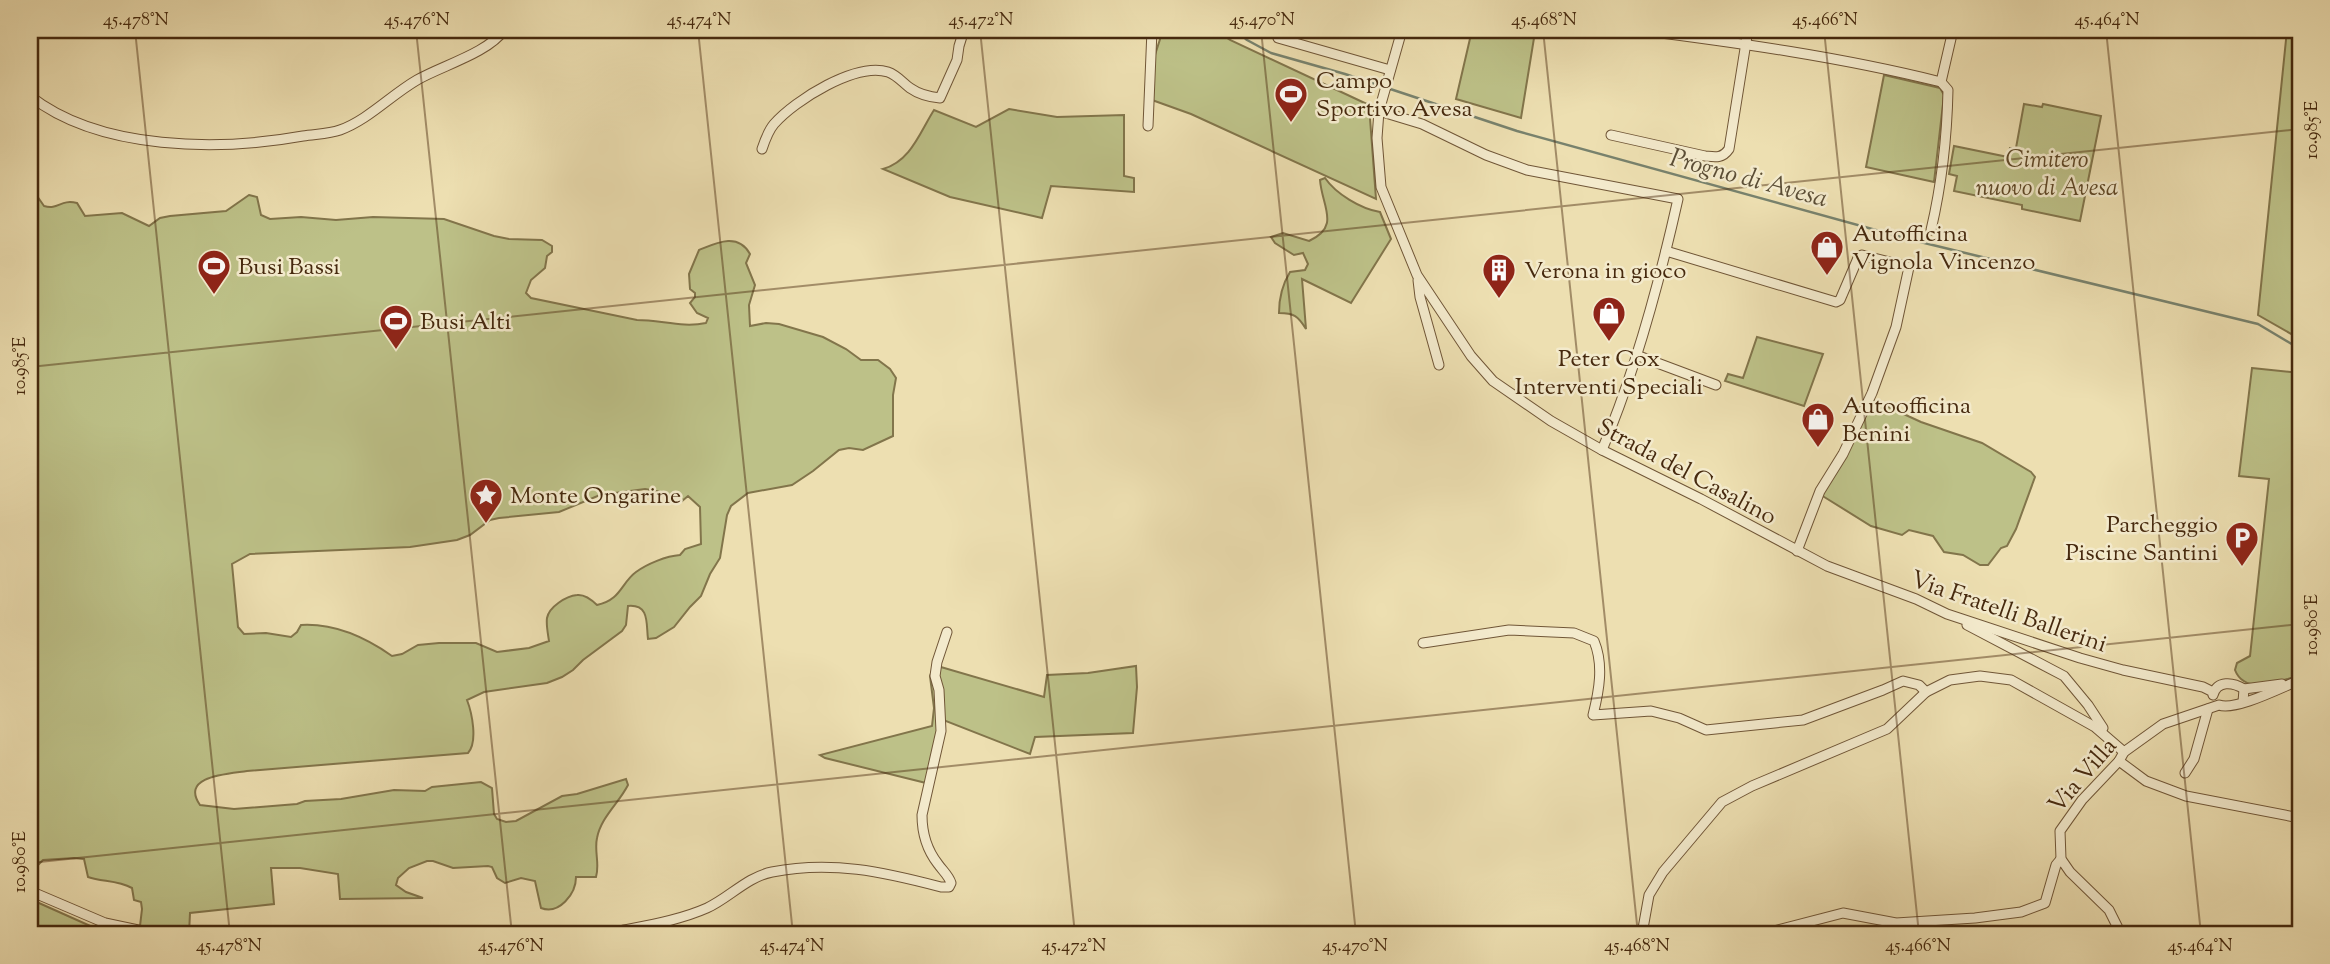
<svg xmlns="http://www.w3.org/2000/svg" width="2330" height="964" font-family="'Sorts Mill Goudy',serif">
<rect width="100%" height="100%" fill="#eddfb1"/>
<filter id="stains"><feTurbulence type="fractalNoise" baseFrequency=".00286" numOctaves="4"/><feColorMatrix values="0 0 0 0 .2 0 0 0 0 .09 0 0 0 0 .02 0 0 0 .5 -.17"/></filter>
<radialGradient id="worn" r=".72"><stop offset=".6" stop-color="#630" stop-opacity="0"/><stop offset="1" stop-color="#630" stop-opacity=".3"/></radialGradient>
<!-- green -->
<g fill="#bdc188" stroke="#82754b" stroke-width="2" fill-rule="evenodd">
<polygon points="1163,30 1215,30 1230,40 1369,105 1376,199 1191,114 1152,100 1154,58"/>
<polygon points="1472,30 1516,30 1535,32 1521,118 1456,99"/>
<polygon points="2287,30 2300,30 2300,339 2258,315"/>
<polygon points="1884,75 1940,88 1944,95 1934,182 1866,167"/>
<polygon points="2024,104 2042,107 2043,104 2101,116 2080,221 2022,209 2022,205 1954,191 1957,176 1949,174 1954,146 2008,157 2010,148 2016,148"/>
<path d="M 1009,109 L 1057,117 L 1124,115 L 1124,176 L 1134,178 L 1134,192 L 1051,186 L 1042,218 L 950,197 L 883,169 C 911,161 920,132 934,110 L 976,127 Z"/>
<path d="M 1325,178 C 1336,194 1361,209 1380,212 L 1391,239 L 1351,303 L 1302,279 L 1306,329 C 1298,316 1294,313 1279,313 C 1279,297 1282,285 1290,272 L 1305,270 L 1308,264 L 1303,253 L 1294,255 L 1275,243 L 1271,237 L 1283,233 L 1309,241 C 1341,226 1322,207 1320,180 Z"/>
<path d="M 249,195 L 257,197 L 261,215 L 270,219 L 301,217 L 336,220 L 373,217 L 444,219 L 494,236 L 509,239 L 542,240 L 552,246 L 552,252 L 547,256 L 545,268 L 531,280 L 526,293 L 531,298 L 637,320 C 661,320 682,328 706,323 L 708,318 L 697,313 L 690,303 L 695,297 L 695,293 L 690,289 L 689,274 L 699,250 C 716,243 738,232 750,254 L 746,263 L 755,285 L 749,305 L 750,326 L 766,323 L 779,324 L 823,337 L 846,349 L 861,360 L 878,360 L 890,369 L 896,378 L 893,395 L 893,436 L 863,450 L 849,448 L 839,450 L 813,471 L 792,485 L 748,493 L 731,506 L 727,515 L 720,558 L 710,574 L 701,596 L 690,607 L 674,627 L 656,638 L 648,639 C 646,624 650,604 628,606 L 626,625 L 622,631 L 583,660 L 573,670 L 562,677 L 547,683 L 484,692 L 467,700 C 472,713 478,742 468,753 L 247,771 C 227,774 180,776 200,805 L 234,809 L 297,804 L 305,801 L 341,799 L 394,790 L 425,791 L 432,787 L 481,782 L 492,788 L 494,814 L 497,819 L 506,822 L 516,821 L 562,796 L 577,794 L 626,779 L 628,785 C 619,803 601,817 597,838 C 594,851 600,864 596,877 L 576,877 C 576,894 559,915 541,908 L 535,881 L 521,878 L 505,883 L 497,878 L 492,867 L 488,866 L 453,868 L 433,861 L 427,861 L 409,868 L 398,878 L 396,885 L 406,892 L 423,898 L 340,899 L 338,874 L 300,868 L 271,868 L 274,904 L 190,913 L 189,934 L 188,934 L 140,926 L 142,909 L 141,902 L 134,900 L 132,888 C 117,880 102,882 88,877 L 84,859 L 74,858 L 43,860 L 30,873 L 30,586 L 35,582 L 30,573 L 30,196 L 37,196 L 44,206 C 59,210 60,199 77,203 L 85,216 L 122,213 L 149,226 L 160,218 L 170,216 L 226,211 ZM 645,489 L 661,492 L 682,501 L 688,496 L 700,507 L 701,544 L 685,549 L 680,555 C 666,556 647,564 636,572 C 621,583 621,600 597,605 C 592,600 585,594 577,595 C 566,596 549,607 547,618 C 546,625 548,634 549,641 L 529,648 L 497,652 L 476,643 L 439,643 L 418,645 L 402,654 L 392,656 C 365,637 335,623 301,625 L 297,632 L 291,637 L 266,633 L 244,634 L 238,627 L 232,564 L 250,554 L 410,547 L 457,540 L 470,535 L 490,520 L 499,518 L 559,512 L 600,495 Z"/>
<polygon points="1757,337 1823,354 1804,406 1725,381 1728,374 1743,378"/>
<path d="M 2252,368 L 2300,373 L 2300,675 C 2281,681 2245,696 2235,670 L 2237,663 L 2250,656 L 2269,479 L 2239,476 Z"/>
<polygon points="1871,399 1921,422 1982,443 2031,472 2035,477 2016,529 2007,546 2001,548 1988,565 1980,565 1963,555 1944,552 1933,536 1909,530 1902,535 1871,526 1821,495"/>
<polygon points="934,665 1044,697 1047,675 1088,673 1136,666 1137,687 1133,733 1035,737 1030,754 941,719 926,783 825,758 820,755 932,726 934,708 930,676"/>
<polygon points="30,899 97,929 118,934 30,934"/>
</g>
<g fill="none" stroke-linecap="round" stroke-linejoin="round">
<!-- stream -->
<polyline stroke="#78826d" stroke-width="2.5" points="1236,30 1247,40 1271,53 1345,74 1517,131 1912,240 2258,324 2300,349"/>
<defs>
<g id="street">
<polyline points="1402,30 1379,111 1377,138 1381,187 1417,275 1471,356 1493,381 1551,421 1602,450 1701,499 1827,566 1916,599 1947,614 2080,658 2123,670 2203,687 2213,692"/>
<path d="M 1638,30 C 1740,43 1841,57 1941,82"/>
<polyline points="1278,38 1390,70"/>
<polyline points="1941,82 1953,30"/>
<path d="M 30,96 C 100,151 220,151 303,136 C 315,134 329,134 340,130 C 368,120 391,95 417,80 C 441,66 488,53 504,30"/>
<path d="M 1379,111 L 1422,124 L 1486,155 L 1527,170 L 1678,199 C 1659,284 1636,370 1602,450"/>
<polyline points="1148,126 1152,30"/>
<path d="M 1611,135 L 1705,156 C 1715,157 1722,159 1729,149 L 1748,30"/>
<path d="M 762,149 C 765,140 768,131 774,124 C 795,100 856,62 888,72 C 897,75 903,83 910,88 C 920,95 929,97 940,98 L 957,60 L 959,46 L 964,30"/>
<path d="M 1931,230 C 1942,183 1947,138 1948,90 L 1941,82"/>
<polyline points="1666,251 1836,302 1840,300 1858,258 1862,255 1909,267 1896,327 1872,393 1843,454 1820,491 1797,551"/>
<polyline points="1418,280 1420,297 1439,365"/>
<polyline points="1636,355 1716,385"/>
<polyline points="1967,625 2064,676 2088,705 2103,728"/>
<path d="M 1423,643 L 1509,630 L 1574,633 L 1594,641 C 1604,665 1599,691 1593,715 L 1651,711 L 1679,718 L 1706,730 L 1803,720 L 1883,690 L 1903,681 L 1919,685 L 1926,692"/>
<polyline points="2244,689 2282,684"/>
<path d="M 2213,695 C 2217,680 2233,682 2244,689 L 2243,702"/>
<polyline points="2119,761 2146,781 2186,796 2300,818"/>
<polyline points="2185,773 2194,759 2208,709"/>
<polyline points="30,891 105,923 157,934"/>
<polyline points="285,934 297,934"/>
<path d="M 497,934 C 538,925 579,938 619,931 C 649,925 680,920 707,908 C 729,898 747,877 772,872 C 831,860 884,872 941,887 L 949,887 L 951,883 C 949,876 943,871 938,864 C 927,850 922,833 922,815 L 941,731 L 939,690 L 935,676 L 937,662 L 947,632"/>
<polyline points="1642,934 1649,895 1663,872 1722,802 1752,786 1887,729 1926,692 1950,680 1980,676 2011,680 2095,727 2124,752"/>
<polyline points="1762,934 1843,913 1896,923 1975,918 2021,912 2045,903 2056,865 2061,859"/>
<path d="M 2121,934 L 2109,910 L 2070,872 L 2061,859 L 2060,831 L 2082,800 L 2119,761 L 2124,752 L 2163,724 L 2219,705 C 2236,711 2282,687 2300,680"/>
<polyline points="2299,934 2300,929"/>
</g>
</defs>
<!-- street casing -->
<use href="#street" stroke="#705637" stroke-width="11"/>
<!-- street -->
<use href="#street" stroke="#f3eacc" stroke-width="9"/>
</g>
<!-- ticks -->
<path fill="none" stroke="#46290e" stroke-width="2" stroke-opacity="0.45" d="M 135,30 L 230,934M 416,30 L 512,934M 698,30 L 793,934M 980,30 L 1075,934M 1261,30 L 1356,934M 1543,30 L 1638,934M 1824,30 L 1919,934M 2106,30 L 2201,934M 30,367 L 2300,129M 30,863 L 2300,624"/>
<!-- icons -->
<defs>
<symbol id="stadium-pin" viewBox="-11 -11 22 30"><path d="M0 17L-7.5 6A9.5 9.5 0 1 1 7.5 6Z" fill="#8f2418" stroke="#f3eacc"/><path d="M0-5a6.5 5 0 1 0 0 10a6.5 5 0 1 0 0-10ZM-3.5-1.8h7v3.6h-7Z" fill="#fff"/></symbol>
<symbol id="shop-pin" viewBox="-11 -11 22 30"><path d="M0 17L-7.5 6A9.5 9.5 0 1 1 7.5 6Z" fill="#8f2418" stroke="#f3eacc"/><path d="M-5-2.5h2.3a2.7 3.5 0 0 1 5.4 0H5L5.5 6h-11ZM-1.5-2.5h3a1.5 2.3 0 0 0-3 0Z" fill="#fff"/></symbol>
<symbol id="building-pin" viewBox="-11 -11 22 30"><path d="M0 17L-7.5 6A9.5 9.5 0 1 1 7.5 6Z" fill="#8f2418" stroke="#f3eacc"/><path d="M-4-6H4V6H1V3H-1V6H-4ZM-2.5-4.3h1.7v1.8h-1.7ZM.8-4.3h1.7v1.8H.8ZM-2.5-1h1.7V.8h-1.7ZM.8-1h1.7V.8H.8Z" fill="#fff"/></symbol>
<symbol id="sight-pin" viewBox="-11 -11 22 30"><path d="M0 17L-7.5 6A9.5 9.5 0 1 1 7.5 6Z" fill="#8f2418" stroke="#f3eacc"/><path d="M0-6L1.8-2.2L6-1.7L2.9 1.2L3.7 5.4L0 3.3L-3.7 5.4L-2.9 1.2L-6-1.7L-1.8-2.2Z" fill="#fff"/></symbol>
<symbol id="parking-pin" viewBox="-11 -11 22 30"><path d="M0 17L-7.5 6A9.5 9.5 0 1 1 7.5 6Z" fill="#8f2418" stroke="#f3eacc"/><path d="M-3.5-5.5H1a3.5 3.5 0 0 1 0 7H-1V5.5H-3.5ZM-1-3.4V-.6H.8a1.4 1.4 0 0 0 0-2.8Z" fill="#fff"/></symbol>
</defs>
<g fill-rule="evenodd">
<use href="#stadium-pin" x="1272" y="75" width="38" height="52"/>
<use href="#shop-pin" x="1808" y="228" width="38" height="52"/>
<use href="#stadium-pin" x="195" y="247" width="38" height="52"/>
<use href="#building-pin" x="1480" y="251" width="38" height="52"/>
<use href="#shop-pin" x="1590" y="294" width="38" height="52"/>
<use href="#stadium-pin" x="377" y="302" width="38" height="52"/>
<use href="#shop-pin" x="1799" y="400" width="38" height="52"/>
<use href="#sight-pin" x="467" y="476" width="38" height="52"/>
<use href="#parking-pin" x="2223" y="519" width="38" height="52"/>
</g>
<g text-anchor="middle" stroke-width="5" stroke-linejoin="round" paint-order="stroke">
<!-- poi labels -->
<g font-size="24" fill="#46290e" stroke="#f3eacc" text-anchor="start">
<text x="1316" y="88">Campo<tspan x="1316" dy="28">Sportivo Avesa</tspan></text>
<text x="1852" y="241">Autofficina<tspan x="1852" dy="28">Vignola Vincenzo</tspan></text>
<text x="238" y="274">Busi Bassi</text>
<text x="1524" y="278">Verona in gioco</text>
<text x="420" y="329">Busi Alti</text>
<text x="1609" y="366" text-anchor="middle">Peter Cox<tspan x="1609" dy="28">Interventi Speciali</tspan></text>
<text x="1842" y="413">Autoofficina<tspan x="1842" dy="28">Benini</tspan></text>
<text x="510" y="503">Monte Ongarine</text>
<text x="2218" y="532" text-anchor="end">Parcheggio<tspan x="2218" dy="28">Piscine Santini</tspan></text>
</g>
<!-- park labels -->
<g font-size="24" font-style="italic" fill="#5e4726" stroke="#f3eacc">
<text x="2047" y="167">Cimitero<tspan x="2047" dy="28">nuovo di Avesa</tspan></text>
</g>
<!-- street labels -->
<g font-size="24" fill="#46290e" stroke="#f3eacc">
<text transform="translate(1687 471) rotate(28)" y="8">Strada del Casalino</text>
<text transform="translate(2009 611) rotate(19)" y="8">Via Fratelli Ballerini</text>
<text transform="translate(2082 775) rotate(-49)" y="8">Via Villa</text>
</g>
<!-- water labels -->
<g font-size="26" font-style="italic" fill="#5b4e36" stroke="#f3eacc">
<text transform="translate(1749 177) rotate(15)" y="9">Progno di Avesa</text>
</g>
</g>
<!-- margin -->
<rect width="2330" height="964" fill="none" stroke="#eddfb1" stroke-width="77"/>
<rect x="38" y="38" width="2254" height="888" fill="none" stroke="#46290e" stroke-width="2.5"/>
<g font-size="18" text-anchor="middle" fill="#46290e">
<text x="136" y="25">45.478°N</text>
<text x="417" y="25">45.476°N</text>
<text x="699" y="25">45.474°N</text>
<text x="981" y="25">45.472°N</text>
<text x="1262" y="25">45.470°N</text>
<text x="1544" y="25">45.468°N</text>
<text x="1825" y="25">45.466°N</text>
<text x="2107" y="25">45.464°N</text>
<text transform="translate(2311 130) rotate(-90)" y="6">10.985°E</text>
<text transform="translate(19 366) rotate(-90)" y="6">10.985°E</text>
<text transform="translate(2311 625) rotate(-90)" y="6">10.980°E</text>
<text transform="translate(19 862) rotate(-90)" y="6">10.980°E</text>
<text x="229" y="951">45.478°N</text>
<text x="511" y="951">45.476°N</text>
<text x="792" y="951">45.474°N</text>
<text x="1074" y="951">45.472°N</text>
<text x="1355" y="951">45.470°N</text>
<text x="1637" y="951">45.468°N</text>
<text x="1918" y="951">45.466°N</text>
<text x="2200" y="951">45.464°N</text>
</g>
<rect width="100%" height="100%" filter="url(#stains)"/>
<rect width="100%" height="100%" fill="url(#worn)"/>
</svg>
